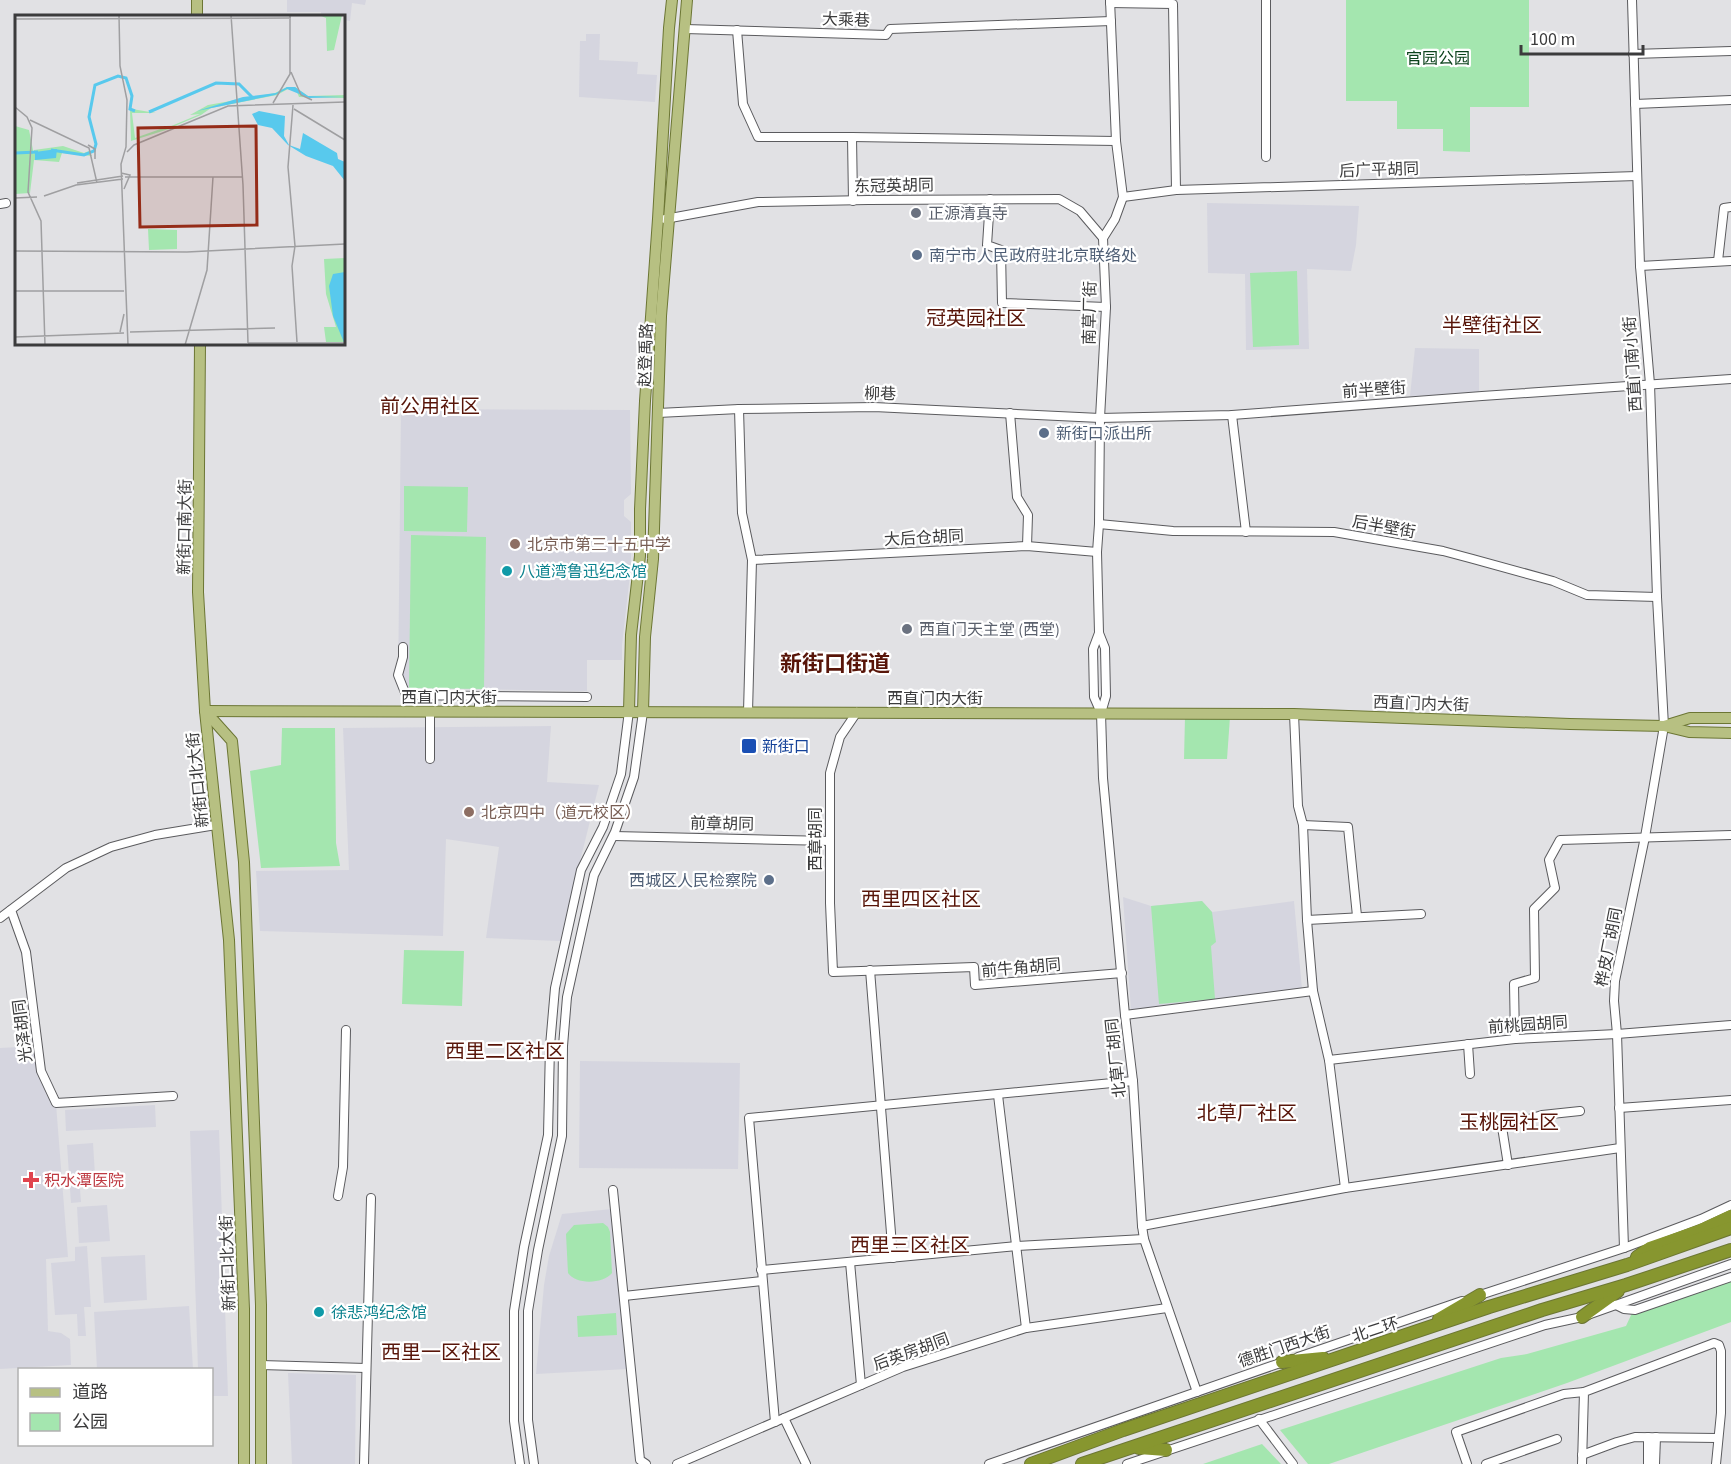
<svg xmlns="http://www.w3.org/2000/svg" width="1731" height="1464" font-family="'Source Sans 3','Noto Sans SC',sans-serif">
<rect width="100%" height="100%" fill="#e1e1e4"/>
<!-- built -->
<g fill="#d5d5df">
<polygon points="287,0 366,0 365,5 352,3 350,21 344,20 344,16 321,16 321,12 287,12"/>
<polygon points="586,34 600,34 599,60 638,62 637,74 657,75 655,102 579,97 580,41 586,41"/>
<polygon points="1207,203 1359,206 1356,245 1351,271 1307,269 1309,349 1246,350 1245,274 1208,273"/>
<polygon points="1415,348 1479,349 1479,394 1410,396"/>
<polygon points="401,409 630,410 631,494 624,500 624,516 631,522 631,566 622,645 622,660 587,660 587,691 398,688"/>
<polygon points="551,726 547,782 599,785 560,941 486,938 499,847 446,839 443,936 260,931 256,871 349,870 343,728"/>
<polygon points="1123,897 1151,906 1202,901 1212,912 1294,901 1302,989 1131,1011"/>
<polygon points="38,1046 56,1104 68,1257 46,1259 48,1331 61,1333 70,1339 71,1365 0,1369 0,1048"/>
<polygon points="580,1061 740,1063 738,1169 579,1168"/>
<polygon points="155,1105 156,1127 66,1131 65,1110"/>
<polygon points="219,1130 228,1396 212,1396 212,1370 198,1369 190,1131"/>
<polygon points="93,1143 95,1175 79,1176 81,1202 71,1203 67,1145"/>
<polygon points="107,1205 110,1241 79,1243 77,1207"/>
<polygon points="612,1209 627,1369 536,1374 544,1285 549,1256 562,1214"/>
<polygon points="87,1246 91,1307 84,1307 86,1336 78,1336 77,1314 55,1315 51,1263 75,1261 75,1247"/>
<polygon points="145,1255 147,1300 104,1303 101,1257"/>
<polygon points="189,1306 193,1369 97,1369 94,1312"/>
<polygon points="288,1373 356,1375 355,1464 292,1464"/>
</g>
<!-- green -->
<g fill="#a4e6af">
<polygon points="1346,0 1529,0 1529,107 1470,107 1470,152 1443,151 1443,129 1397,129 1397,101 1346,101"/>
<polygon points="1297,271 1299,345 1253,347 1250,273"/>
<polygon points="404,486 468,487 467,532 404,531"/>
<polygon points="411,535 486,537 484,689 409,688"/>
<polygon points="1185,717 1230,717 1227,759 1184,759"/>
<polygon points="282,728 335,728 336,843 340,866 261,868 250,771 281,765"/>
<polygon points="1202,901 1212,912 1216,942 1211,946 1215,999 1159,1004 1151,906"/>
<polygon points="404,950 464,951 462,1006 402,1004"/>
<path d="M 603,1223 L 608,1227 L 610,1232 L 612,1273 C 603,1284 576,1285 568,1273 L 566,1234 L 574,1225 Z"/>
<polygon points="1731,1280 1731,1322 1567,1383 1329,1464 1308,1464 1280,1430 1501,1358 1527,1354 1626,1326 1632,1313"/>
<polygon points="616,1313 617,1335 578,1337 577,1316"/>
<polygon points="1262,1444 1281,1464 1203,1464"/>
</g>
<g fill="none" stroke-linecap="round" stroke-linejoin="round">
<defs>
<g id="minor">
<polyline points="1110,0 1116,141 1123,197 1115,219 1103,238 1106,307 1100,418 1099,524 1097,552 1099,633 1105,648 1106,696 1101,713 1103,778 1125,1015 1133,1081 1142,1226 1144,1239 1197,1392"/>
<polyline points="1266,0 1266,157"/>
<polyline points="1110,3 1173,4 1176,190"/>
<polyline points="685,29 886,35 890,29 1111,21"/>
<polyline points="737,30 743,104 758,137 852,137 853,201"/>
<polyline points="1633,54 1731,51"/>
<polyline points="1635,104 1731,100"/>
<polyline points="852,137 1116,141"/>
<polyline points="1123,197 1176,190 1637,176"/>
<polyline points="990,199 987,245 1001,250 1002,303 1106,307"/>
<polyline points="0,204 6,203"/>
<polyline points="665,219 758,202 868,200 1059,199 1080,211 1103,238"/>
<polyline points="1718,261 1724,208 1731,207"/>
<polyline points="1640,266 1731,261"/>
<polyline points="739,409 742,513 752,560 748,712"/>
<polyline points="658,413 739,409 874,407 1100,418 1232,415 1482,396 1731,379"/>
<polyline points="1010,413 1017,497 1028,515 1027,546"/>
<polyline points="1232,415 1246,532"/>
<polyline points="1099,524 1173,531 1334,532 1443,551 1473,559 1553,581 1587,595 1657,597"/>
<polyline points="752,560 1027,546 1097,552"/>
<polyline points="1099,633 1093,649 1094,697 1101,713"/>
<polyline points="403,647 403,657 398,675 406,695 479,696"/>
<polyline points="430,712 430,759"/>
<polyline points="479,712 479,696 587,697"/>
<polyline points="857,712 840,737 830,773 830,903 833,972 974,967 975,985 1122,973"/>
<polyline points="1294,714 1298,806 1303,825 1307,920 1313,991 1329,1060 1345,1188"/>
<polyline points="1303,825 1348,827 1357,916"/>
<polyline points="614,836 830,841"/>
<polyline points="11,910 26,952 41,1071 56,1103 173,1096"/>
<polyline points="0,918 66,868 111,847 155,835 216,825"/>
<polyline points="1307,920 1421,914"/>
<polyline points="870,970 893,1258"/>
<polyline points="1125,1015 1313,991"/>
<polyline points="1515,1039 1514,984 1535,978 1534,909 1555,888 1549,860 1560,840 1731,835"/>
<polyline points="1468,1044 1470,1074"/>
<polyline points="1329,1060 1515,1039 1617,1034 1731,1025"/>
<polyline points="998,1095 1026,1328"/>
<polyline points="1619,1108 1731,1100"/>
<polyline points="1508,1165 1502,1127 1542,1115 1580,1111"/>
<polyline points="613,1190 640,1460 646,1464"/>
<polyline points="338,1196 343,1167 346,1030"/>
<polyline points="1142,1226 1345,1188 1620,1148"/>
<polyline points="1624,1248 1617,1034 1614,1001 1615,981 1645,837 1664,726 1657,597 1650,384 1640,266 1632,0"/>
<polyline points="850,1262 861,1385"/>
<polyline points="761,1270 1017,1246 1144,1239"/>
<polyline points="624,1296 762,1281"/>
<polyline points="1477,1296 1624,1248 1701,1219 1731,1205"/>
<polyline points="1616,1305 1624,1309 1635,1310 1731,1277"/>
<polyline points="1298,1357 1462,1301"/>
<polyline points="261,1365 366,1368"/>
<polyline points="784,1418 806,1464"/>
<polyline points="1259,1419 1293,1464"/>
<polyline points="775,1422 749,1118 1133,1081"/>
<polyline points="1582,1455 1617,1442 1635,1437 1717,1438"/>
<polyline points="364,1464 371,1198"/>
<polyline points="520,1464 514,1421 514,1311 524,1247 548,1135 550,1046 555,988 581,870 603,827 621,774 629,711"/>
<polyline points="534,1464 528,1420 528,1311 538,1250 562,1136 563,1046 567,997 594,875 615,832 634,777 643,712"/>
<polyline points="677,1464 903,1367 1026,1328 1167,1308"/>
<polyline points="989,1464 1286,1361"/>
<polyline points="1127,1464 1545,1325 1582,1317 1731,1264"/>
<polyline points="1467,1464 1456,1432 1564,1394 1584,1392"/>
<polyline points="1486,1464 1557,1439"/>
<polyline points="1582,1464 1584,1392 1714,1343 1719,1345 1721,1351 1721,1413 1716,1464"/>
<polyline points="1648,1464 1648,1437"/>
<polyline points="1655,1464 1656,1437"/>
</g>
<g id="major">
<polyline points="197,0 197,16"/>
<polyline points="200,344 198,592 205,711 229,940 244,1309 244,1464"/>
<polyline points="205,711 1294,714 1570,724 1664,726 1689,732 1731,733"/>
<polyline points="629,711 631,635 640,556 640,509 645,401 658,219 669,28 672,0"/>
<polyline points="206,712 232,741 244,862 261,1305 261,1464"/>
<polyline points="643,712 645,637 653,559 661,316 687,0"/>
<polyline points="1664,726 1690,718 1731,718"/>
</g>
<g id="highway">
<polyline points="1637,1257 1650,1248 1699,1231 1731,1216"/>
<polyline points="1582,1317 1618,1291"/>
<polyline points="1439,1319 1480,1295"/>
<polyline points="1282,1362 1323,1358"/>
<polyline points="1139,1448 1166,1450"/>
<polyline points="1031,1464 1123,1430 1489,1307 1627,1265 1731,1228"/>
<polyline points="1082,1464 1542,1310 1626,1285 1731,1250"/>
</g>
</defs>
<!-- minor casing -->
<use href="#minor" stroke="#5b5b5e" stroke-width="10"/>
<!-- major casing -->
<use href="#major" stroke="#6c7634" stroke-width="12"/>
<!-- highway casing -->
<use href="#highway" stroke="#6c7634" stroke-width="14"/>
<!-- minor -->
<use href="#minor" stroke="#fff" stroke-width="8"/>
<!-- major -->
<use href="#major" stroke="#b7c082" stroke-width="10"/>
<!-- highway -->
<use href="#highway" stroke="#87962f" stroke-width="12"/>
</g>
<!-- markers -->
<g fill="#6b7280" stroke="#fff" stroke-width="2">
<circle cx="916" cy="213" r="6"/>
<circle cx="907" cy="629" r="6"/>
</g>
<g fill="#5c6f8a" stroke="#fff" stroke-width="2">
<circle cx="917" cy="255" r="6"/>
<circle cx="1044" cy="433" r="6"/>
<circle cx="769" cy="880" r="6"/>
</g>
<g fill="#8d6e63" stroke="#fff" stroke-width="2">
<circle cx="515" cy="544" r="6"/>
<circle cx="469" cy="812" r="6"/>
</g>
<g fill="#0f9aa8" stroke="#fff" stroke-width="2">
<circle cx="507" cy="571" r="6"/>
<circle cx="319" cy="1312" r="6"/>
</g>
<rect fill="#1a4fb4" stroke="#fff" stroke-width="2" x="741" y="738" width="16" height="16" rx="3"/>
<path fill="#e0444e" stroke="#fff" stroke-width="2" d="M28 1171h6v6h6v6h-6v6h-6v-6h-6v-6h6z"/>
<g text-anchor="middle" stroke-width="4.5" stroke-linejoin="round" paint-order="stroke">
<!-- street labels -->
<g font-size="16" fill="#3b3b3c" stroke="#fff">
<text transform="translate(846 19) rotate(2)" y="6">大乘巷</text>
<text transform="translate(1379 169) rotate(-2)" y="6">后广平胡同</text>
<text transform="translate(894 185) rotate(-1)" y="6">东冠英胡同</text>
<text transform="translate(1089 313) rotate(-89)" y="6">南草厂街</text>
<text transform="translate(645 355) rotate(-88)" y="6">赵登禹路</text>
<text transform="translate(1632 364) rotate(-94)" y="6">西直门南小街</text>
<text transform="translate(1374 389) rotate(-4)" y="6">前半壁街</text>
<text transform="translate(880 393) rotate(1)" y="6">柳巷</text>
<text transform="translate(1384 526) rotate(10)" y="6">后半壁街</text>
<text transform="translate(184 527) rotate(-89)" y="6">新街口南大街</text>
<text transform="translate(924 537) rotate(-3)" y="6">大后仓胡同</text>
<text x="449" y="703">西直门内大街</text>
<text x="935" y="704">西直门内大街</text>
<text transform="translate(1421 703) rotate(2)" y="6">西直门内大街</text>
<text transform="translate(197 780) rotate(-96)" y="6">新街口北大街</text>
<text transform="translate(722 823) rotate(1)" y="6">前章胡同</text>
<text transform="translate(815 839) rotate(-90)" y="6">西章胡同</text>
<text transform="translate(1608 947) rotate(-79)" y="6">桦皮厂胡同</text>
<text transform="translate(1021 967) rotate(-5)" y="6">前牛角胡同</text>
<text transform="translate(1528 1024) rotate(-4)" y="6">前桃园胡同</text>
<text transform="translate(22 1031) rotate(-97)" y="6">光泽胡同</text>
<text transform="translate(1115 1058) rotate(-96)" y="6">北草厂胡同</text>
<text transform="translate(227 1263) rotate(-92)" y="6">新街口北大街</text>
<text transform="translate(1375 1329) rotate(-18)" y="6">北二环</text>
<text transform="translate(1284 1346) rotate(-19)" y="6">德胜门西大街</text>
<text transform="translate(911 1351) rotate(-20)" y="6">后英房胡同</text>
</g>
<!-- park labels -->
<g font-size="16" fill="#0c431c" stroke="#fff">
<text x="1438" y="64">官园公园</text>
</g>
<!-- worship labels -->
<g font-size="16" fill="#5b616d" stroke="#fff" text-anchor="start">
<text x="928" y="219">正源清真寺</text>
<text x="919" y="635">西直门天主堂 (西堂)</text>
</g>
<!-- service labels -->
<g font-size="16" fill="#4e5e75" stroke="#fff" text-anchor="start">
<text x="929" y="261">南宁市人民政府驻北京联络处</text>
<text x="1056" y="439">新街口派出所</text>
<text x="757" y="886" text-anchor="end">西城区人民检察院</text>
</g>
<!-- education labels -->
<g font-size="16" fill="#785e54" stroke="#fff" text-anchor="start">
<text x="527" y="550">北京市第三十五中学</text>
<text x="481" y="818">北京四中（道元校区）</text>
</g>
<!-- culture labels -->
<g font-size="16" fill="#0d838f" stroke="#fff" text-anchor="start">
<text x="519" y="577">八道湾鲁迅纪念馆</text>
<text x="331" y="1318">徐悲鸿纪念馆</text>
</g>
<!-- transit labels -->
<g font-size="16" fill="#164399" stroke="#fff" text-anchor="start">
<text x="762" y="752">新街口</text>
</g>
<!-- health labels -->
<g font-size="16" fill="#be3a42" stroke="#fff" text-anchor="start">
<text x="44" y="1186">积水潭医院</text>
</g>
<!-- quarter labels -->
<g font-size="20" fill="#581509" stroke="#fff">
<text x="976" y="325">冠英园社区</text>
<text x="1492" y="332">半壁街社区</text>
<text x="430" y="413">前公用社区</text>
<text x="921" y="906">西里四区社区</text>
<text x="505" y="1058">西里二区社区</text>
<text x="1247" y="1120">北草厂社区</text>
<text x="1509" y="1129">玉桃园社区</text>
<text x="910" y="1252">西里三区社区</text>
<text x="441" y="1359">西里一区社区</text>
</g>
<!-- district labels -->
<g font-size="22" font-weight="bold" fill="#581509" stroke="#fff">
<text x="835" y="671">新街口街道</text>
</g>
</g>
<!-- overview -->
<g transform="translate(15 15)">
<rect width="330" height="330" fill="#e1e1e4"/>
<path d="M 304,0 L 327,0 L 319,35 L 312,36 L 311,3 ZM 272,72 L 280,72 L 293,81 L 330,80 L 330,83 L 284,82 L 282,77 L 273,74 L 262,80 L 196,93 L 186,100 L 155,113 L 154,112 L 185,99 L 175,100 L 193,90 L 260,78 ZM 117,94 L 141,98 L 117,98 L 120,123 L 151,112 L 154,114 L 116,126 L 115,95 ZM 0,111 L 14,115 L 19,140 L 19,135 L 48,131 L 69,138 L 74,136 L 77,141 L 47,138 L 44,147 L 19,145 L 15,178 L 0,179 ZM 133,214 L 162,215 L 162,234 L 134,235 ZM 330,243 L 330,327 L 311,327 L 309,312 L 321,312 L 311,279 L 309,244 Z" fill="#a4e6af"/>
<path d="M 272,72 L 280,72 L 293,81 L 330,82 L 294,83 L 272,74 L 260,80 L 182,96 L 228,82 L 261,78 ZM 244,96 L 270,101 L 269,121 L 274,130 L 285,134 L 288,118 L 322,138 L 323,144 L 330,147 L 330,166 L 318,151 L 291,141 L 273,130 L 257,113 L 243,110 L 237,99 ZM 42,134 L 41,143 L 20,145 L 20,137 ZM 330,257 L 330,330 L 318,301 L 314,271 L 318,259 Z" fill="#58c9ed"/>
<path fill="none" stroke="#58c9ed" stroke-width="3" d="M 134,97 L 201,68 L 224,69 L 237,82M 36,135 L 69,140 L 79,136 L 81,129 L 74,102 L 80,70 L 103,61 L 111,63 L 117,81 L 115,94 L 120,96M 0,138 L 23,137"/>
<path fill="none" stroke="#9f9fa1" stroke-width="1.5" d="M 104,0 L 105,51 L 112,85 L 111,132 L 106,149 L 113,330M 216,0 L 228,170 L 233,328M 0,4 L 276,3M 276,57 L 286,80 L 297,85M 258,88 L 275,59 L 275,0M 278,90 L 273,152 L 280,231 L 277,251 L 282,327M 0,92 L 12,102 L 17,113 L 13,177 L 26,206 L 30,330M 279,94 L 330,125M 15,105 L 74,133 L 82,168M 73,130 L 80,134 L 80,144M 112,137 L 119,130 L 213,91 L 330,87M 106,158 L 115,160 L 109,174M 110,162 L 228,162M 62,168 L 108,161M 29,181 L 61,170 L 108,164M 0,183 L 22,182M 0,236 L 172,237 L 330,229M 0,276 L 109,276M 105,317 L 109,299M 115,317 L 260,313M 0,322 L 109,318M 233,328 L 330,328M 170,330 L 192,255 L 198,162"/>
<path fill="#952c18" fill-opacity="0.15" stroke="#952c18" stroke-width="3" d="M 241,111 L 242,210 L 125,212 L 123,113 Z"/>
<rect width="330" height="330" fill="none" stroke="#3b3b3c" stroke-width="3"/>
</g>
<!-- legend -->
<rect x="18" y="1368" width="195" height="78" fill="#ffffff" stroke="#b1b1b1" stroke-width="1.5"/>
<rect x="30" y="1388" width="30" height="9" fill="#b7c082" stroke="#b1b1b1" stroke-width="1.5"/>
<text x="72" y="1398" font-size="18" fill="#3b3b3c">道路</text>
<rect x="30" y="1413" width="30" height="18" fill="#a4e6af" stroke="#b1b1b1" stroke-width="1.5"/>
<text x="72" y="1428" font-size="18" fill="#3b3b3c">公园</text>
<!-- scale -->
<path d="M1521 45v9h122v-9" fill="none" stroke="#3b3b3c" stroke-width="3"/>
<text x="1530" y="45" font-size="18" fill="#3b3b3c" stroke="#ffffff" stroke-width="4.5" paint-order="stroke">100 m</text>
</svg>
